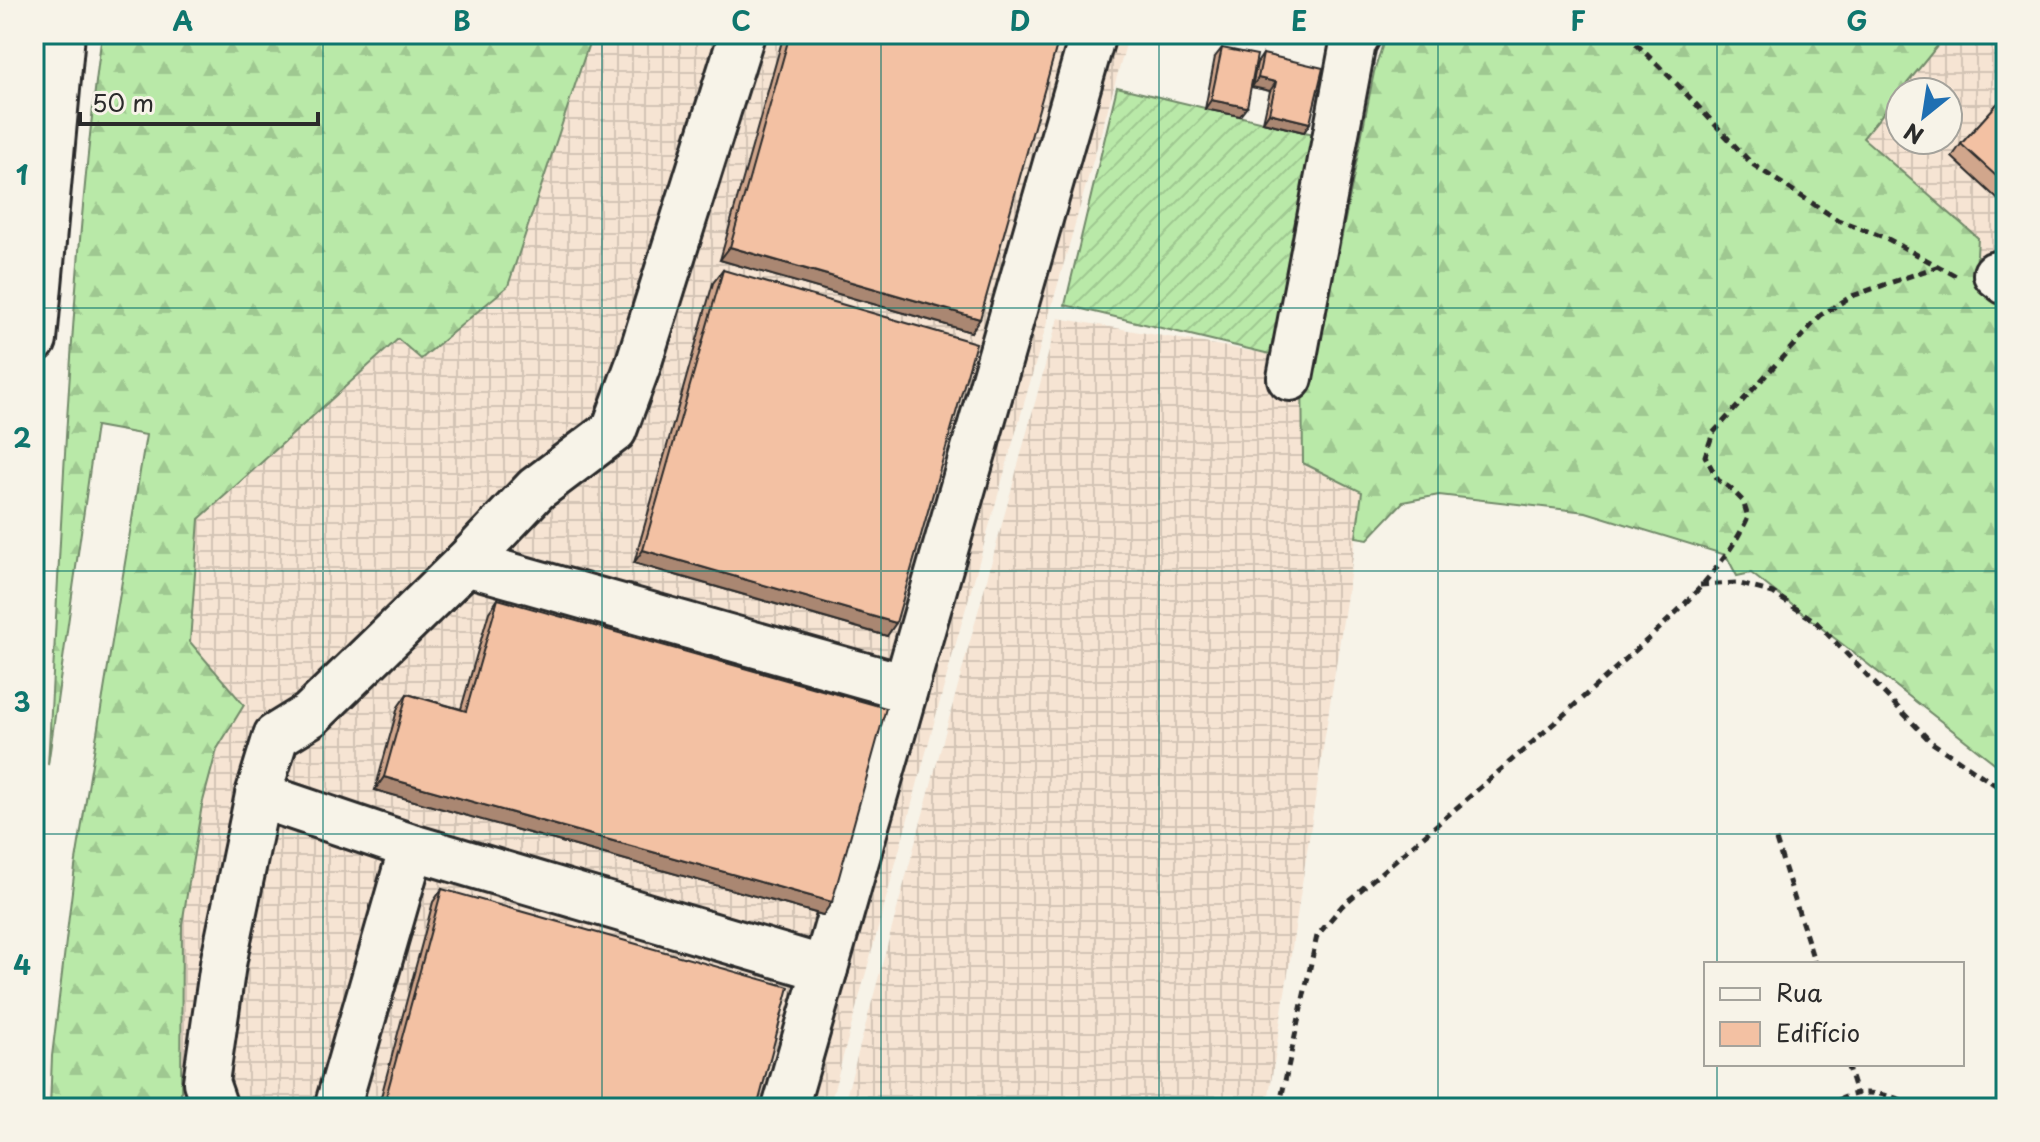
<svg xmlns="http://www.w3.org/2000/svg" width="2040" height="1142" font-family="'Playpen Sans',sans-serif">
<defs>
<pattern id="industrial-grid" width="8" height="8" patternUnits="userSpaceOnUse" patternTransform="scale(2)"><rect width="8" height="8" fill="#f6e4d3"/><path d="M0 4h8M4 0v8" fill="none" stroke="#d3c4b5"/></pattern>
<pattern id="forest-firs" width="22" height="20" patternUnits="userSpaceOnUse" patternTransform="scale(2)"><rect width="22" height="20" fill="#b9e9a8"/><path d="M5 1l3.5 6h-7zM16 11l3.5 6h-7z" fill="#9fc891"/></pattern>
<pattern id="garden-furrows" width="10" height="10" patternUnits="userSpaceOnUse" patternTransform="scale(2)"><rect width="10" height="10" fill="#b9e9a8"/><path d="M-1 1l2-2M0 10L10 0M9 11l2-2" fill="none" stroke="#9fc891"/></pattern>
</defs>
<rect width="100%" height="100%" fill="#f7f3e8"/>
<filter id="ink" filterUnits="userSpaceOnUse"><feTurbulence type="fractalNoise" baseFrequency=".0125" numOctaves="2"/><feDisplacementMap in="SourceGraphic" scale="16" xChannelSelector="R" yChannelSelector="G"/><feConvolveMatrix kernelMatrix="1 2 1 2 8 2 1 2 1" color-interpolation-filters="sRGB"/></filter>
<g filter="url(#ink)">
<!-- industrial -->
<g fill="url(#industrial-grid)">
<polygon points="592,34 1129,34 952,657 829,1108 181,1108 181,928 202,805 217,749 244,705 190,642 199,519 399,339 508,286"/>
<polygon points="1947,34 2006,34 2006,313 1976,272 1863,138 1900,92 1900,140 1948,140 1948,92 1900,92"/>
<polygon points="1058,318 1274,355 1302,370 1363,492 1267,1108 843,1108"/>
</g>
<!-- forest -->
<g fill="url(#forest-firs)" stroke="#728a6a" stroke-width="2">
<path d="M 102,34 L 592,34 L 508,286 L 421,359 L 398,339 L 199,519 L 190,642 L 244,705 L 217,749 L 202,805 L 182,924 L 181,1108 L 50,1108 L 52,1056 L 75,867 L 146,435 L 96,426 L 48,765 C 62,521 70,276 102,34 Z"/>
<polygon points="1386,34 1947,34 1863,138 1978,238 1976,272 2006,313 2006,772 1751,573 1737,576 1726,555 1586,512 1439,495 1403,502 1368,539 1356,537 1362,492 1303,463 1302,370 1324,327 1374,72"/>
</g>
<!-- garden -->
<polygon fill="url(#garden-furrows)" stroke="#728a6a" stroke-width="2" points="1117,87 1326,137 1274,355 1065,305"/>
<g fill="none" stroke-linecap="round" stroke-linejoin="round">
<defs>
<g id="minor">
<polyline points="1996,274 2006,282"/>
<polyline points="1290,378 1353,43 1358,34"/>
<polyline points="466,563 905,687"/>
<polyline points="258,795 412,847 825,969"/>
<polyline points="215,1108 206,1082 223,964 258,795 276,736 310,715 466,563 536,489 614,430 638,365 742,34"/>
<polyline points="337,1108 412,847"/>
<polyline points="785,1108 1093,34"/>
</g>
<polyline id="highway" points="34,340 62,34"/>
</defs>
<!-- minor casing -->
<use href="#minor" stroke="#2b2b2b" stroke-width="50"/>
<!-- highway casing -->
<use href="#highway" stroke="#2b2b2b" stroke-width="50"/>
<!-- path -->
<g stroke="#2b2b2b" stroke-width="5" stroke-dasharray="8 6" stroke-linecap="butt">
<polyline points="1626,34 1677,84 1752,164 1838,220 1886,238 1960,278"/>
<polyline points="1700,585 1737,583 1773,593 1815,621 1931,742 2006,792"/>
<polyline points="1776,840 1815,964"/>
<polyline points="1847,1064 1856,1093"/>
<path d="M 1279,1108 L 1317,936 L 1342,906 C 1428,832 1515,759 1599,683 C 1650,637 1720,580 1748,517 L 1743,501 L 1730,488 L 1718,480 L 1705,456 L 1713,433 L 1821,315 L 1852,296 L 1939,266"/>
<path d="M 1827,1108 C 1857,1083 1889,1094 1922,1108"/>
<polyline points="2005,1108 2006,1105"/>
</g>
<!-- minor -->
<use href="#minor" stroke="#f7f3e8" stroke-width="44"/>
<!-- highway -->
<use href="#highway" stroke="#f7f3e8" stroke-width="44"/>
</g>
<!-- wall -->
<g fill="#d1a68c" stroke="#2b2b2b" stroke-width="2">
<polygon points="784,34 1060,34 971,332 720,260"/>
<polygon points="1222,48 1240,116 1205,109 1215,57"/>
<polygon points="1263,54 1310,123 1304,132 1263,122 1270,91 1252,87 1257,63"/>
<polygon points="2006,94 2006,207 1952,157 1961,144"/>
<polygon points="723,270 887,636 634,563 713,283"/>
<polygon points="498,599 823,915 375,790 398,707 407,694 461,709 489,612"/>
<polygon points="442,889 757,1108 378,1108 433,902"/>
</g>
<!-- shaded-wall -->
<g fill="#aa8772" stroke="#2b2b2b" stroke-width="2">
<polygon points="1258,78 1276,82 1270,91 1252,87"/>
<polygon points="1211,100 1247,107 1240,116 1205,109"/>
<polygon points="1269,113 1310,123 1304,132 1263,122"/>
<polygon points="730,247 980,319 971,332 720,260"/>
<polygon points="643,550 896,623 887,636 634,563"/>
<polygon points="384,777 832,902 823,915 375,790"/>
</g>
<!-- building -->
<g fill="#f3c1a3" stroke="#2b2b2b" stroke-width="2">
<polygon points="790,34 1060,34 980,319 730,247"/>
<polygon points="1222,48 1257,55 1247,107 1211,100"/>
<polygon points="1263,54 1323,68 1310,123 1269,113 1276,82 1258,78"/>
<polygon points="2006,94 2006,185 1961,144"/>
<polygon points="723,270 976,343 896,623 643,550"/>
<polygon points="498,599 886,708 832,902 384,777 407,694 466,711"/>
<polygon points="442,889 789,987 757,1108 383,1108"/>
</g>
</g>
<!-- grid -->
<path fill="none" stroke="#0f766e" stroke-width="2" stroke-opacity="0.55" d="M 323,34 L 323,1108M 602,34 L 602,1108M 881,34 L 881,1108M 1159,34 L 1159,1108M 1438,34 L 1438,1108M 1717,34 L 1717,964M 34,308 L 2006,308M 34,571 L 2006,571M 34,834 L 2006,834M 1717,1064 L 1717,1108"/>
<!-- margin -->
<rect width="2040" height="1142" fill="none" stroke="#f7f3e8" stroke-width="88"/>
<!-- legend -->
<rect x="1704" y="962" width="260" height="104" fill="#f7f3e8" stroke="#a5a39c" stroke-width="2"/>
<rect x="1720" y="988" width="40" height="12" fill="#f7f3e8" stroke="#a5a39c" stroke-width="2"/>
<text x="1776" y="1002" font-size="24" fill="#2b2b2b">Rua</text>
<rect x="1720" y="1022" width="40" height="24" fill="#f3c1a3" stroke="#a5a39c" stroke-width="2"/>
<text x="1776" y="1042" font-size="24" fill="#2b2b2b">Edifício</text>
<!-- north arrow -->
<g transform="translate(1924 116) rotate(210)"><circle r="38" fill="#f7f3e8" stroke="#a5a39c" stroke-width="2"/>
<path d="M0-6L14 30L0 20L-14 30Z" fill="#1f6fb2"/>
<text y="-12" font-size="22" font-weight="bold" text-anchor="middle" fill="#2b2b2b">N</text>
</g>
<!-- scale -->
<path d="M80 112v12h238v-12" fill="none" stroke="#2b2b2b" stroke-width="4"/>
<text x="92" y="112" font-size="24" fill="#2b2b2b" stroke="#f7f3e8" stroke-width="6" paint-order="stroke">50 m</text>
<rect x="44" y="44" width="1952" height="1054" fill="none" stroke="#0f766e" stroke-width="3"/>
<g font-size="26" text-anchor="middle" font-weight="bold" fill="#0f766e">
<text x="183" y="31">A</text>
<text x="462" y="31">B</text>
<text x="741" y="31">C</text>
<text x="1020" y="31">D</text>
<text x="1299" y="31">E</text>
<text x="1578" y="31">F</text>
<text x="1857" y="31">G</text>
<text x="22" y="185">1</text>
<text x="22" y="448">2</text>
<text x="22" y="712">3</text>
<text x="22" y="975">4</text>
</g>
</svg>
